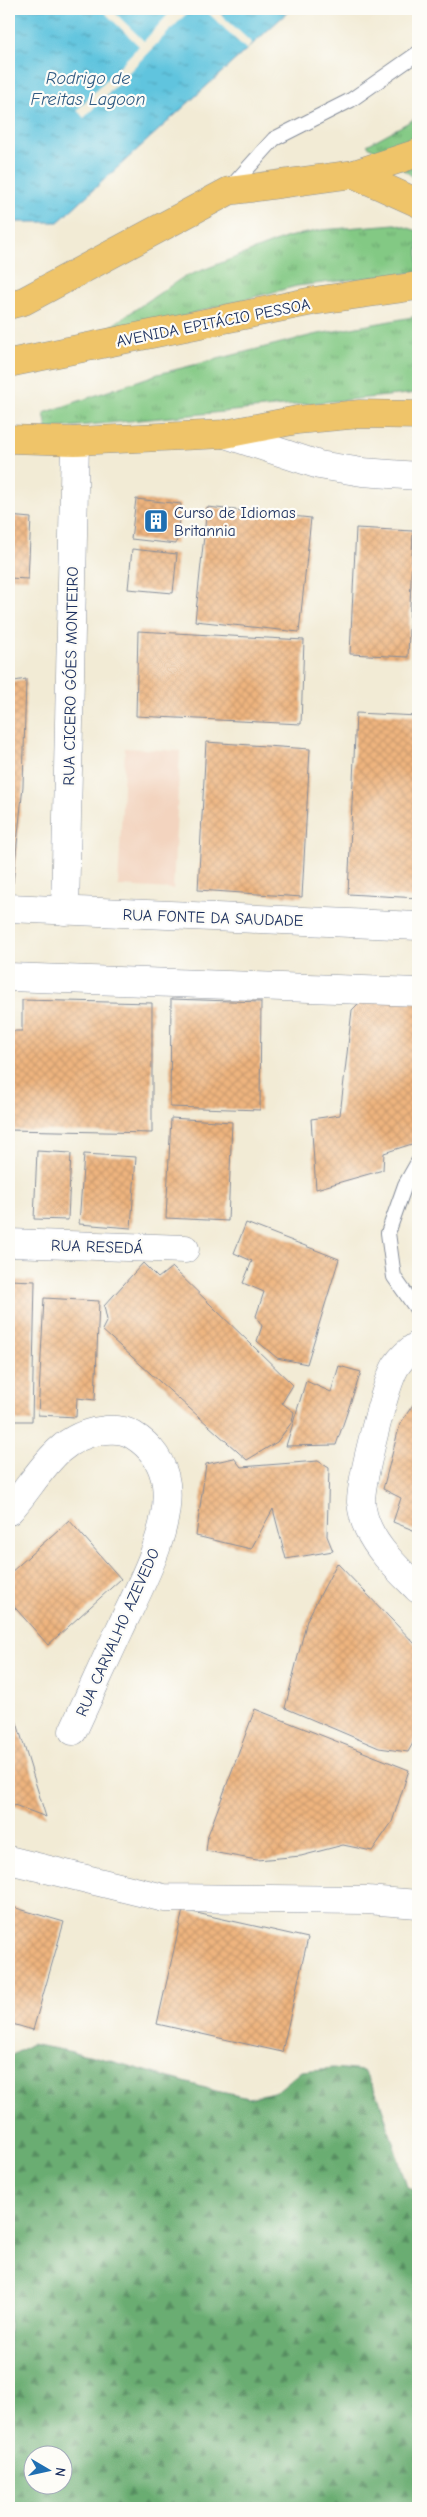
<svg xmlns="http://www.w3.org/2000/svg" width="427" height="2517" font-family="'Comic Neue',sans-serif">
<defs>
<pattern id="grass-tufts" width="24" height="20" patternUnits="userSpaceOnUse" patternTransform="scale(1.25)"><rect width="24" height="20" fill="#83c984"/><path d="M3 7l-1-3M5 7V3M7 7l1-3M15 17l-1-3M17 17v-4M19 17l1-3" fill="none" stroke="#6aa46f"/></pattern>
<pattern id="forest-firs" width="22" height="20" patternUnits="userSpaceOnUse" patternTransform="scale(1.25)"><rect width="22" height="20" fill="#6aad72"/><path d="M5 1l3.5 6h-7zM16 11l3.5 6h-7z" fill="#568d61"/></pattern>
<pattern id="water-ripples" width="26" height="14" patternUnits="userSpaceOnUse" patternTransform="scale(1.25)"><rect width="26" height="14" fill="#60c4de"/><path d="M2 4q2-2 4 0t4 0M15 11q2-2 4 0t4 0" fill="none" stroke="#4ea0b7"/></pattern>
<pattern id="building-cross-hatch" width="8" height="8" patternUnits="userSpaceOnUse" patternTransform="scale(1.25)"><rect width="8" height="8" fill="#eeb47e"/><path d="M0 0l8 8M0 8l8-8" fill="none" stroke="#cc9b6f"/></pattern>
</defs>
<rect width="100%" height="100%" fill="#fdfcf7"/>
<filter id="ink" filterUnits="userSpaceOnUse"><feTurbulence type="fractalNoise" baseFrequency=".02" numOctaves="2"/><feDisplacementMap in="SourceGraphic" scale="10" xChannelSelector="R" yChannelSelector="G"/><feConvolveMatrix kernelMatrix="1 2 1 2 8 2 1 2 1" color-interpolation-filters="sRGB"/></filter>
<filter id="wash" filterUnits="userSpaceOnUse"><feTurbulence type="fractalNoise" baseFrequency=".0096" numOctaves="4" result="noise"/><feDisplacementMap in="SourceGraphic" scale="20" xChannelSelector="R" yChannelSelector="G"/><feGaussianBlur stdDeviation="1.12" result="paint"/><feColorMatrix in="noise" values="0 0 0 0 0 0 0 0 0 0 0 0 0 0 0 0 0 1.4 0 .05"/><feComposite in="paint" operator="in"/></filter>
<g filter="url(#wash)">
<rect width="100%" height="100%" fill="#f2ebd5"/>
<!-- built -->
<polygon fill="#f3d4bf" points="125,748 180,751 173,889 118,886"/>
<!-- grass -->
<g fill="url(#grass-tufts)" stroke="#4f7c71">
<polygon points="418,117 418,180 367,145"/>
<polygon points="395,224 418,231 418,272 297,286 197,312 65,357 182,278 288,237 321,230"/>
<polygon points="418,316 418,393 47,429 44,413 158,374 313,335"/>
</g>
<!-- forest -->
<path fill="url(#forest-firs)" stroke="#426e68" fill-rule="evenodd" d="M 31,2044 L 94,2056 L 216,2091 L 249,2098 L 277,2091 L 301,2071 L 333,2068 L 364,2071 L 379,2098 L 407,2187 L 418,2190 L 418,2508 L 9,2508 L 9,2057 ZM 32,2454 L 62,2454 L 62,2484 L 32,2484 Z"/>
<!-- water -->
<polygon fill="url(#water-ripples)" stroke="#3e7a9e" points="9,9 291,9 58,222 9,222"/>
<!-- pier -->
<g fill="#f2ebd5">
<polygon points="101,9 111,9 144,41 173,9 191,9 84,118 77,110 139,46"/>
<polygon points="204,9 215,9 252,43 247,50"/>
</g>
<g id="blocks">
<!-- building -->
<g fill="url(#building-cross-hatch)">
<polygon points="136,499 181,504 176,544 131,539"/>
<polygon points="207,507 311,518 299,632 195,621"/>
<polygon points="9,516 31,518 28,579 9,578"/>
<polygon points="356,528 413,531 408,657 350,654"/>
<polygon points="132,549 177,554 173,593 128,589"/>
<polygon points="138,631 304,640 301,724 136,716"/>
<polygon points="26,679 23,786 13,883 9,883 9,682"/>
<polygon points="356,713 418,716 418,898 348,894"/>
<polygon points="206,742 310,749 302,897 198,890"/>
<polygon points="365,997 418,1001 418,1142 384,1153 383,1170 316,1189 311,1119 340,1115 352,1010"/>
<polygon points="171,999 261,1002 260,1110 170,1107"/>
<polygon points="22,1000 152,1003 152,1133 9,1130 9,1031 22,1031"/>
<polygon points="171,1118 232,1122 228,1221 166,1218"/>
<polygon points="37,1151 71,1153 68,1220 34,1219"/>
<polygon points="84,1154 136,1157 131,1228 79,1224"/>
<polygon points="246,1223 339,1259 307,1364 277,1358 257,1341 262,1326 256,1316 264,1292 243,1283 252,1261 234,1253"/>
<polygon points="143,1263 158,1278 172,1267 293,1385 282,1403 294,1412 292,1422 277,1442 247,1460 102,1330 107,1320 104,1306"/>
<polygon points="9,1280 35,1281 32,1421 9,1421"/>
<polygon points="44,1298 99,1301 95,1400 77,1398 76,1417 38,1415"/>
<polygon points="339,1366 361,1372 336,1445 286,1446 306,1381 331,1392"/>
<polygon points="418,1397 418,1532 393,1522 401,1498 383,1489 400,1424"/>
<polygon points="234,1458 241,1467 318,1461 329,1468 327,1536 333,1551 286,1559 273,1509 251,1549 196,1536 206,1464"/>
<polygon points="69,1520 121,1579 48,1645 9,1601 9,1574"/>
<polygon points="337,1563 418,1647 418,1734 408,1752 379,1748 285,1708 307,1620"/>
<polygon points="9,1697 46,1817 9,1803"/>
<polygon points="255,1709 409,1770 392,1822 372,1851 343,1845 301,1856 257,1860 206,1851 208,1835"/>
<polygon points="9,1906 64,1922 33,2030 9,2023"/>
<polygon points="183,1910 308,1938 282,2052 157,2024"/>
</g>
</g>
</g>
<g filter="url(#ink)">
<use href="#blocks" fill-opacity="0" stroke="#868d9a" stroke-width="1"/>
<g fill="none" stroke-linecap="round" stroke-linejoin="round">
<defs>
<g id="service">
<polyline points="230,188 274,139 351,100 418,53"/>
<polyline points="418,1162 405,1185 388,1233 394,1277 418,1311"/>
</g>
<g id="minor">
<polyline points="65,911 75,441"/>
<polyline points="9,1243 185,1249"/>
<path d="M 418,1345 C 410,1350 402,1357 396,1366 C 385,1384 361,1480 361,1502 C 362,1510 364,1520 368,1528 C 378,1551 400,1571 418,1589"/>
<path d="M 9,1511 C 37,1481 54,1437 100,1431 C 111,1429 123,1429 133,1435 C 151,1446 163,1463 166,1484 C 172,1530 138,1590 119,1631 C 104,1664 88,1698 73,1731"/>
<polyline points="9,1860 164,1898 367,1900 418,1904"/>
</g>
<g id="tertiary">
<polyline points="225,434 319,465 362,472 418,476"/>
<polyline points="9,908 418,926"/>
<polyline points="9,977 418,992"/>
</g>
<g id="trunk">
<polyline points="354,174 418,153"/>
<polyline points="9,305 24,301 229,191 354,174 418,203"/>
<polyline points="9,363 313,301 418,286"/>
<polyline points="9,439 75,441 225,434 297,420 360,414 418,415"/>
</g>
</defs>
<!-- service casing -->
<use href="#service" stroke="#868d9a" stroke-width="16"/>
<!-- minor casing -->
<use href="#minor" stroke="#868d9a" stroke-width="29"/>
<!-- tertiary casing -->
<use href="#tertiary" stroke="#868d9a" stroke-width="29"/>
<!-- trunk casing -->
<use href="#trunk" stroke="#868d9a" stroke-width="29"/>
<!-- service -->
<use href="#service" stroke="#fff" stroke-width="14"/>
<!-- minor -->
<use href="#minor" stroke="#fff" stroke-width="28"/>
<!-- tertiary -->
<use href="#tertiary" stroke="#fff" stroke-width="28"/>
<!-- trunk -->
<use href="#trunk" stroke="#efc469" stroke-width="28"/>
</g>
</g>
<!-- icons -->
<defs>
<symbol id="building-square" viewBox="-11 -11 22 22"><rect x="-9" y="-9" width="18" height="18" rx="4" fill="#1f6fb2" stroke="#fdfcf7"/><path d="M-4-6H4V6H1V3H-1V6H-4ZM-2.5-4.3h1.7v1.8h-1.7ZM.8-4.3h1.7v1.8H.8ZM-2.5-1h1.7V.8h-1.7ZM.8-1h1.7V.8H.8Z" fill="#fff"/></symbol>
</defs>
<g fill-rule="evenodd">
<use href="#building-square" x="142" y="507" width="28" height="28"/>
</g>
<g text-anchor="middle" stroke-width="4.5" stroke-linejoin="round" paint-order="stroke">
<!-- street labels -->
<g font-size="16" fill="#1b2f5e" stroke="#fdfcf7">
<text transform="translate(213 322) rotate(-11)" y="6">AVENIDA EPITÁCIO PESSOA</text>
<text transform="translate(70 676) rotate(-89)" y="6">RUA CICERO GÓES MONTEIRO</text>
<text transform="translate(213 917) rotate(2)" y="6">RUA FONTE DA SAUDADE</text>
<text transform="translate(97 1246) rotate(2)" y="6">RUA RESEDÁ</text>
<text transform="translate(117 1632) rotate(-66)" y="6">RUA CARVALHO AZEVEDO</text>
</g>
<!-- poi labels -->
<g font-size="16" fill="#1b2f5e" stroke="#fdfcf7" text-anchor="start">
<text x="174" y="518">Curso de Idiomas<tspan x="174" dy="18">Britannia</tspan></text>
</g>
<!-- water labels -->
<g font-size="18" font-style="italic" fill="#305c84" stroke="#fdfcf7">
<text x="88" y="84">Rodrigo de<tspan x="88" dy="21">Freitas Lagoon</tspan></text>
</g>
</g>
<!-- margin -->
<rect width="427" height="2517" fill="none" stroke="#fdfcf7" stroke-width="30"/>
<!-- north arrow -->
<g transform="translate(48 2470) rotate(99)"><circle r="24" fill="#fdfcf7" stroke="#a3aaba"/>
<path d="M0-4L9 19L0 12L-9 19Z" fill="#1f6fb2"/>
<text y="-8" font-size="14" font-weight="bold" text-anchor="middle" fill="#1b2f5e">N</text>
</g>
</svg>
